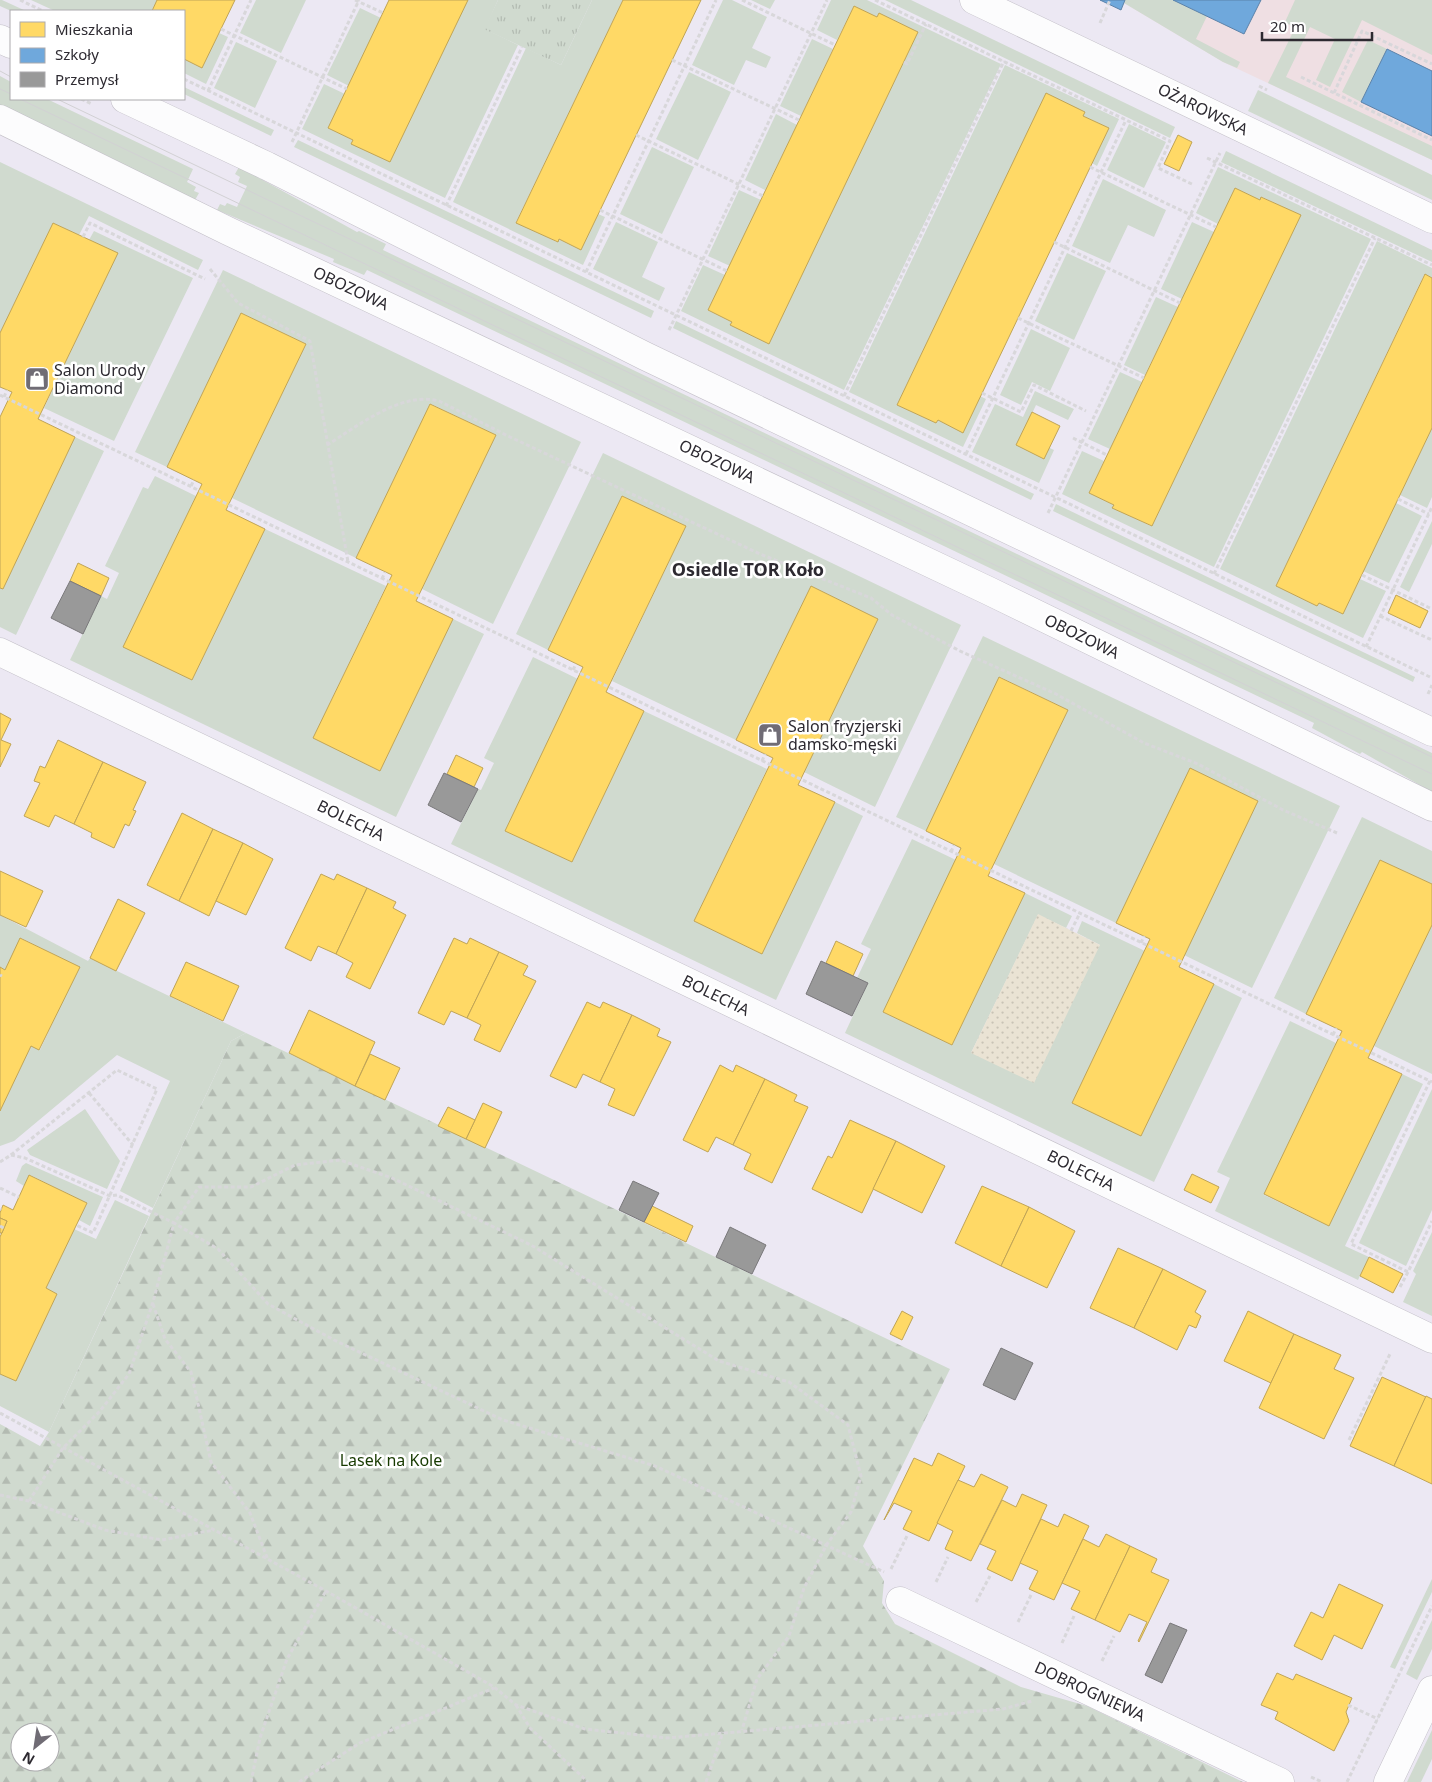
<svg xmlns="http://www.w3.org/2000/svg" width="1432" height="1782" font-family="'Noto Sans',sans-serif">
<defs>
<pattern id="forest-firs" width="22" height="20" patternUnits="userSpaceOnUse" patternTransform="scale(1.25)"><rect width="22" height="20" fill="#d0dacf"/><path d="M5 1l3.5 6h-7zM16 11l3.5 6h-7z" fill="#b3bbb2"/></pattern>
<pattern id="sand-dots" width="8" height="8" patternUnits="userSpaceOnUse" patternTransform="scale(1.25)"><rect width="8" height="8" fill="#eae3d4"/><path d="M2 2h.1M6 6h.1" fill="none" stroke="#c9c3b6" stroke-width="1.8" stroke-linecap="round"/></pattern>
<pattern id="park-tufts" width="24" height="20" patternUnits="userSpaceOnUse" patternTransform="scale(1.25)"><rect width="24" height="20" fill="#d0dacf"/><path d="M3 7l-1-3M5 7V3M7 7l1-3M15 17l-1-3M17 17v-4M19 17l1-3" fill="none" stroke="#b3bbb2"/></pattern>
</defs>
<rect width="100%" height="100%" fill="#ece8f3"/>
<!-- education -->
<polygon fill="#efdfe3" points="1125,0 1432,0 1432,160 1223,62 1124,3"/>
<!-- green -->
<g fill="#d0dacf">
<polygon points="0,0 2,0 26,11 11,11 0,6"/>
<polygon points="31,0 157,0 152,11 55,11"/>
<polygon points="256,0 306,0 281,53 240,33"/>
<polygon points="468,0 498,0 485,29 518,45 445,198 302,129 324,84 345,94 328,128 353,140 351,144"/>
<polygon points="592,0 623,0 516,222 557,242 559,239 581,250 598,214 605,217 583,265 453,202 526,48 561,65"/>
<polygon points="723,0 732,0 767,17 752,48 771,57 766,68 746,60 734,85 692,65"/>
<polygon points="751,0 775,0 770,9"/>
<polygon points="831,0 867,0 1001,64 844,390 681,311 703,265 725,275 708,310 732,322 730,325 769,343 918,32 879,13 877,17 854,6 837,40 817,30"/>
<polygon points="885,0 911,0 1175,127 1170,138"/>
<polygon points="1125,0 1173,0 1207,16 1196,39 1240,62 1237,68 1223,62 1124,3"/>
<polygon points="1295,0 1432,0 1432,55 1362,20 1330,87 1316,80 1335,39 1310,27 1286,77 1432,146 1432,160 1268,83 1295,28 1285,22"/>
<polygon points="360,8 381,18 349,86 327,75"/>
<polygon points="219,33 228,37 206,84 184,73 184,59 202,68"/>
<polygon points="812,39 833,49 801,116 780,106"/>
<polygon points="1368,40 1387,49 1361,102 1342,92"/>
<polygon points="236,42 277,61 255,108 214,88"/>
<polygon points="1005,65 1119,119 1097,166 1092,163 1109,128 1083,116 1085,112 1046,94 897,405 936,423 938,420 963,432 980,396 986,399 963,447 849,392"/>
<polygon points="689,72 731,92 698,160 656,139"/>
<polygon points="0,76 11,82 11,99 47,99 193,169 187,182 196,187 194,191 199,193 195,200 0,106"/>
<polygon points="184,87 274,130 271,136 184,94"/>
<polygon points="1258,90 1432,175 1432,200 1248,111"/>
<polygon points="776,114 797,125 765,190 745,180"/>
<polygon points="1129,124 1166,142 1144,188 1107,170"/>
<polygon points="298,140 654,311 651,318 294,147"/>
<polygon points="652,147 694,167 662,234 620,214"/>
<polygon points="1226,151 1432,250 1432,262 1221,162"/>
<polygon points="0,162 203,260 198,270 89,216 79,235 53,223 0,333"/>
<polygon points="239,167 357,232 359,231 386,244 383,250 1432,753 1432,792 1362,752 1360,754 1312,728 1314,723 367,270 364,275 333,262 334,259 217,210 220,204 225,206 227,203 237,207 247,186 238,182 240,177 235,174"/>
<polygon points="1218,167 1371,239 1214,567 1062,494 1082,451 1104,461 1089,493 1114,505 1113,508 1151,526 1154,522 1300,215 1262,197 1260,200 1235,188 1218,224 1196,213"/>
<polygon points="1103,179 1166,210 1154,237 1128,225 1110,263 1072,246"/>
<polygon points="739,190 761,200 730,266 708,256"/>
<polygon points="616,222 658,242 642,277 665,288 659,301 593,269"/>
<polygon points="1192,222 1214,232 1182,299 1161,289"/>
<polygon points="94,231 193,278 114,441 44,408 117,254 89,240"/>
<polygon points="1377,241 1432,268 1432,278 1424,275 1276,586 1317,606 1319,603 1343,614 1360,579 1386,591 1363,638 1220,569"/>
<polygon points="1067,253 1106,271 1074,340 1035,321"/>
<polygon points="223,270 581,442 493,624 422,589 496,435 431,404 356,558 232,498 306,344 241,313 167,467 135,452"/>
<polygon points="1156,297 1178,307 1145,375 1124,365"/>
<polygon points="676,321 1034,494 1031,500 673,328"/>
<polygon points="1031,329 1070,348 1050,391 1032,382 1021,405 1000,395"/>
<polygon points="1120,372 1142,382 1110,449 1088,439"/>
<polygon points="1035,391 1074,409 1068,420 1036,405 1022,435 1054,450 1039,483 972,452 995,404 1023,417"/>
<polygon points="1432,428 1432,497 1427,508 1400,495"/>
<polygon points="75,437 104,451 16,635 0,627 0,588 3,589"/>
<polygon points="603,453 961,625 875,807 804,772 878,619 811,586 736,740 612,681 686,526 622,496 548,650 516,634"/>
<polygon points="155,476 196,496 124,647 192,680 265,529 386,586 313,738 380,771 453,619 484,634 396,817 70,660 101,596 107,599 119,573 105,566 143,487 148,489"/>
<polygon points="1396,503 1422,516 1389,583 1363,571"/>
<polygon points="1056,504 1415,677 1413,682 1053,511"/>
<polygon points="1432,521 1432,544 1409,592 1400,587"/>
<polygon points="983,636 1340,806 1252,988 1184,955 1258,801 1190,769 1116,923 994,864 1068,710 1000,677 926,831 896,817"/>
<polygon points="533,657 578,679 505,831 572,862 644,711 767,769 694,921 762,954 835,802 863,816 776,1000 451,844 478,789 481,790 494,763 484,758"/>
<polygon points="1362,817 1432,851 1432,884 1380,860 1306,1014 1274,998"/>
<polygon points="912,839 956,860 883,1012 952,1045 1025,893 1072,916 1066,928 1038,915 971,1053 1100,945 1077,933 1082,921 1145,951 1072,1103 1141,1136 1214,984 1242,998 1154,1182 845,1033 868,983 857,978 871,949 861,944"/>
<polygon points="0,915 88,961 90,958 246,1033 231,1041 153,1208 120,1191 170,1081 117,1055 14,1141 0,1146 0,1111 31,1046 40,1050 79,967 21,938 5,970 0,967"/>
<polygon points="1432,925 1432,1074 1374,1046"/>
<polygon points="1290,1021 1336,1043 1264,1195 1329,1226 1402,1074 1423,1084 1345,1246 1369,1257 1358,1280 1215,1211 1230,1178 1217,1172"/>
<polygon points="1432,1089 1432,1210 1406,1266 1359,1243"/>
<polygon points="85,1109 120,1161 107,1189 30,1155 27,1150"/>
<polygon points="26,1163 103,1197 90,1226 79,1220 87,1203 30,1175 24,1186 16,1181 22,1166"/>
<polygon points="115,1200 149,1216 49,1432 0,1406 0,1374 16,1381 57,1294 46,1288 74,1229 96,1239"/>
<polygon points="1432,1232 1432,1316 1403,1302 1416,1274 1413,1271"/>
<polygon points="1432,1579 1432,1592 1395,1669 1390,1667"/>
<polygon points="1432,1620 1432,1649 1417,1680 1406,1674"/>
<polygon points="1432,1730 1432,1759 1421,1782 1407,1782"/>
</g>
<!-- forest -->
<path fill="url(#forest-firs)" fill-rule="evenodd" d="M 246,1033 L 950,1369 L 863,1546 L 884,1581 L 882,1603 L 895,1624 L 1021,1687 L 1087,1706 L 1243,1782 L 0,1782 L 0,1424 L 40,1446 L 49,1432 L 231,1041 ZM 20,1732 L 50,1732 L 50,1762 L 20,1762 Z"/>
<!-- sand -->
<polygon fill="url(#sand-dots)" points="1038,914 1100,945 1034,1083 971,1053"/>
<!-- park -->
<polygon fill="url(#park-tufts)" points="498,0 592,0 561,65 484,29"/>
<!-- homes -->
<g fill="#ffd966" stroke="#c0a456">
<polygon points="157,0 235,0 202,68 184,59 184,11 152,11"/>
<polygon points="389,0 468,0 390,162 351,144 353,140 328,128"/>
<polygon points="623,0 701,0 581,250 559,239 558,242 516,223"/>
<polygon points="854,6 877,17 879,13 918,32 769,344 730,325 732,322 708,310"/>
<polygon points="1046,93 1085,112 1083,116 1109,128 963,433 938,420 936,423 897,405"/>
<polygon points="1178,135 1192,142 1179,171 1164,164"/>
<polygon points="1235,188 1260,200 1261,197 1301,215 1152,526 1112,508 1114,505 1089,493"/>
<polygon points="53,223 118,253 38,419 75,437 3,589 0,588 0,417 12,392 0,387 0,333"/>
<polygon points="1425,274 1432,278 1432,428 1343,614 1319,603 1317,606 1276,586"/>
<polygon points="241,313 306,344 226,510 265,529 192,680 123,647 202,484 167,467"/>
<polygon points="430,404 496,435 416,601 453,619 380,771 313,738 392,575 356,558"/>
<polygon points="1032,412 1060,426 1044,459 1016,445"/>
<polygon points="622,496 686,526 606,692 644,711 572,862 505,831 583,667 548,650"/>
<polygon points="78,563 109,578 101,596 70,581"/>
<polygon points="811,586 878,619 798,785 835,802 762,954 694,921 773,758 736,740"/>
<polygon points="1396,595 1428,611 1420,628 1388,613"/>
<polygon points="999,677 1068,710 988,876 1025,893 952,1045 883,1012 961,848 926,831"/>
<polygon points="0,713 11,719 1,740 11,744 0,767"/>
<polygon points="58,740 103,762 74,824 55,815 49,827 24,816 40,783 34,781 40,766 45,768"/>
<polygon points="456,755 483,768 474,787 447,774"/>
<polygon points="103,762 146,782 133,810 136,811 129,826 125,824 114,848 91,837 92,833 74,824"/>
<polygon points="1190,768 1258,801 1179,967 1214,984 1141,1136 1072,1103 1150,939 1116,923"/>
<polygon points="182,813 213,829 179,901 147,885"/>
<polygon points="213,829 243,843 209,916 179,901"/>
<polygon points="243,843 273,859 246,915 216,901"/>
<polygon points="1380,860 1432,884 1432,925 1368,1058 1402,1074 1329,1226 1264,1194 1342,1031 1306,1014"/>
<polygon points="0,871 43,891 26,927 0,915"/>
<polygon points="321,874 334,880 337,874 367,888 336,954 318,946 311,961 285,948"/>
<polygon points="367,888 396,902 393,908 406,915 370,989 346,977 353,963 336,954"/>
<polygon points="118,899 145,913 116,971 90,958"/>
<polygon points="20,938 80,967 39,1050 31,1046 0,1111 0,967 5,970"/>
<polygon points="454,938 467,944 470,938 499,952 467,1018 451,1011 444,1025 418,1013"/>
<polygon points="836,941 863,954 853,976 826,963"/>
<polygon points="499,952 528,966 523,975 536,981 500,1052 474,1040 481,1025 467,1018"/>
<polygon points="186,962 239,986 223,1021 170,996"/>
<polygon points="587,1002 600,1008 603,1002 632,1015 600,1082 583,1074 576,1088 550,1076"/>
<polygon points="309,1010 375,1042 355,1086 289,1053"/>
<polygon points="632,1015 660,1029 657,1036 671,1042 634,1116 608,1105 615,1089 600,1082"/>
<polygon points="370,1054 400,1068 385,1100 355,1086"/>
<polygon points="720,1065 733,1072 736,1065 765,1079 733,1145 716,1137 708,1152 683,1140"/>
<polygon points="765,1079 797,1095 794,1101 808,1107 772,1183 744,1169 751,1154 733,1145"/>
<polygon points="483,1103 502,1112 485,1148 466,1139"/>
<polygon points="448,1107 475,1120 466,1139 438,1126"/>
<polygon points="850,1120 896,1141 862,1213 812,1189 828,1156 832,1158"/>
<polygon points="896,1141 945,1166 922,1213 873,1189"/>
<polygon points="1192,1174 1219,1187 1211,1203 1184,1190"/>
<polygon points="29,1175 87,1203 46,1288 57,1294 16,1381 0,1374 0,1237 7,1221 0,1218 0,1213 3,1205 13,1210"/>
<polygon points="982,1186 1029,1207 1001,1266 955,1243"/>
<polygon points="652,1206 693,1226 686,1242 644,1222"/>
<polygon points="1029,1207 1075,1231 1047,1288 1001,1266"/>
<polygon points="0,1218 7,1221 2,1233 0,1233"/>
<polygon points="1118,1248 1163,1269 1134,1328 1090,1308"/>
<polygon points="1369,1257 1403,1274 1393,1293 1360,1276"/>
<polygon points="1163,1269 1206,1291 1195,1312 1201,1316 1196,1328 1189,1325 1177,1350 1134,1328"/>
<polygon points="902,1311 913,1317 902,1340 890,1334"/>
<polygon points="1248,1311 1294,1334 1271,1383 1224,1361"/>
<polygon points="1294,1334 1341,1355 1334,1369 1354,1378 1324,1439 1259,1408"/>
<polygon points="1382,1377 1426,1397 1394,1466 1350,1446"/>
<polygon points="1426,1396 1432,1399 1432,1484 1394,1466"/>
<polygon points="938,1453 965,1466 929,1541 903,1529 912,1511 894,1503 884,1520 914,1458 932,1466"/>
<polygon points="981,1474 1008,1487 971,1561 945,1549 953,1531 937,1523 958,1480 974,1487"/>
<polygon points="1022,1494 1047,1505 1012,1581 987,1569 996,1551 980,1544 1002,1500 1016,1507"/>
<polygon points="1064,1514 1089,1526 1054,1600 1029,1589 1038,1571 1020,1563 1041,1519 1058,1527"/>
<polygon points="1106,1534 1130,1546 1095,1620 1071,1609 1080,1591 1062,1583 1083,1539 1099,1547"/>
<polygon points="1130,1546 1157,1559 1151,1572 1169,1580 1139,1642 1138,1641 1147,1622 1129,1614 1120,1632 1095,1620"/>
<polygon points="1339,1584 1383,1605 1362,1649 1334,1635 1322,1660 1294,1646 1311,1612 1323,1618"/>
<polygon points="1277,1673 1293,1680 1296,1674 1352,1698 1346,1712 1349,1721 1334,1751 1275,1719 1278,1712 1261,1705"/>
</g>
<!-- schools -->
<g fill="#6fa8dc" stroke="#5b82a9">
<polygon points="1100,0 1125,0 1121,10"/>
<polygon points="1173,0 1261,0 1244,34"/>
<polygon points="1387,49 1432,71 1432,136 1361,102"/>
</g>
<!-- industry -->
<g fill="#999" stroke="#79787a">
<polygon points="70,581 101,596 83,634 51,618"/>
<polygon points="444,773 478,789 461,822 428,805"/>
<polygon points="821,961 868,983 852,1016 806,994"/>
<polygon points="633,1181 659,1193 644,1222 619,1210"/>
<polygon points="730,1227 766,1245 752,1274 716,1257"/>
<polygon points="1001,1348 1033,1363 1015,1400 983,1385"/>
<polygon points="1170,1623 1187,1630 1162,1683 1145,1675"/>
</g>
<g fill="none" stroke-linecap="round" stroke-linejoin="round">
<defs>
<g id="minor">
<polyline points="974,0 1432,219"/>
<polyline points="0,39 11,44"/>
<polyline points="125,99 267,166 645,356 1432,732"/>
<polyline points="0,119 228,231 989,591 1432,807"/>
<polyline points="0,652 1432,1339"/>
<polyline points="900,1601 1280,1782"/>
<polyline points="1388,1782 1432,1690"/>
</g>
</defs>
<!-- minor casing -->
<use href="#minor" stroke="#c2bfc7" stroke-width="29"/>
<!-- path -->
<g stroke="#d8d7da" stroke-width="3" stroke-dasharray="4 2.5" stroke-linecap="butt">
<polyline points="20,0 43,11"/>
<polyline points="355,0 383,13"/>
<polyline points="742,0 835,45"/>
<polyline points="875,0 1170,141 1158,168 1194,185"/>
<polyline points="1100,23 1110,0"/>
<polyline points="221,29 347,89"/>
<polyline points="672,60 799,120"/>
<polyline points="904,62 907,64 926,24"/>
<polyline points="1301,77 1432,140"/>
<polyline points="184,79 1432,678"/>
<polyline points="1259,86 1267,90"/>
<polyline points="208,91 251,0"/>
<polyline points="1334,93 1362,31 1432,64"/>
<polyline points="81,99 92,104"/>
<polyline points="636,135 763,196"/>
<polyline points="292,142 359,0"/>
<polyline points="1207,158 1432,265"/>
<polyline points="1090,167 1216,227"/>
<polyline points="446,206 522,47"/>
<polyline points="600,210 727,271"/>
<polyline points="83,237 90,223 205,279"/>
<polyline points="1054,242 1180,303"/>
<polyline points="210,269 238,303 310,341 348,562"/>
<polyline points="586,272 716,0"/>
<polyline points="1018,318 1144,378"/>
<polyline points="669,330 827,0"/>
<polyline points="982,393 1021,412 1034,385 1086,411"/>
<polyline points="0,395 1432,1082"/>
<polyline points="844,396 1004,61"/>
<polyline points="4,397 7,390"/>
<polyline points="1073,438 1107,455"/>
<path d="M 327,445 C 358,426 401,391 439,401 L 510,437 L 760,554 L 871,598 L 892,615 L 960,651 L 1056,694 L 1144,743 L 1198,764 L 1283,810 L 1337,833"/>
<polyline points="966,454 1126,120"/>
<polyline points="191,486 194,480"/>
<polyline points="1398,499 1429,514"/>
<polyline points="1048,513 1220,153"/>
<polyline points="1214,574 1375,238"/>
<polyline points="1362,575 1432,609"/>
<polyline points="382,579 385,572"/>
<polyline points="1380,616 1432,640"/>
<polyline points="1366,647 1432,507"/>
<polyline points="573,670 576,664"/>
<polyline points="1428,694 1432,685"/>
<polyline points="762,761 765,754"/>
<polyline points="951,852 954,845"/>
<polyline points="1071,931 1080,913"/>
<polyline points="1141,943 1144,936"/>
<polyline points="0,975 2,976"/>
<polyline points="1333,1035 1336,1028"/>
<polyline points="1430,1081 1351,1244 1408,1272 1432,1221"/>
<polyline points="89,1093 133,1145"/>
<polyline points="11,1155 117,1070 157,1089 93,1233 76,1225"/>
<polyline points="0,1162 11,1155 25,1158 110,1196 117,1195 174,1223 199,1187 251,1187 295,1165 340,1160 392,1178 531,1245 719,1361 789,1382 848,1425 861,1476 851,1512 827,1544 804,1588 789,1636 757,1679 742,1730"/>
<polyline points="0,1188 19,1197"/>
<polyline points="0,1209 1,1210"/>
<polyline points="0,1226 4,1228"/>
<polyline points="1400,1287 1408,1272"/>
<polyline points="153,1304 165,1339 191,1372 211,1462 250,1513 268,1560"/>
<polyline points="0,1413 326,1591 494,1687 516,1705 585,1729 667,1738 1003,1709 1032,1701"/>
<polyline points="1349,1440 1390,1354"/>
<polyline points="0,1495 29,1501 105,1530 162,1540 214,1530"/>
<polyline points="29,1501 63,1448 100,1411 129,1374 153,1302 174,1223 218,1249 268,1304 334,1340 503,1420 655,1466 884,1572"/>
<polyline points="891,1569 907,1536"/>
<polyline points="936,1582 948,1557"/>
<polyline points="976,1602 990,1576"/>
<polyline points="1018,1622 1031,1595"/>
<polyline points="1062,1643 1074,1616"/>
<polyline points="1102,1661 1114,1636"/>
<polyline points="516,1705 530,1728 588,1782"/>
<polyline points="1348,1705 1378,1719"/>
<polyline points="1311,1777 1322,1782"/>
<polyline points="251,1782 260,1738 287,1659 326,1591"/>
<polyline points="299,1782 360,1743 494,1688"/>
<polyline points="706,1782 723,1732"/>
<polyline points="1347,1782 1432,1606"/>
</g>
<!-- minor -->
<use href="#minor" stroke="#fcfcfd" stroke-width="28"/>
<!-- tram -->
<g stroke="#d2d1d4" stroke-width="1">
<polyline points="0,71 11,77"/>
<polyline points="0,89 11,94"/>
<polyline points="20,99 1432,774"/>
<polyline points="57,99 1432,757"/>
</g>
</g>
<!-- icons -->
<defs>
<symbol id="shop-square" viewBox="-11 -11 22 22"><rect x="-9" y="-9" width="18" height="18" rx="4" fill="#706c75" stroke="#fff"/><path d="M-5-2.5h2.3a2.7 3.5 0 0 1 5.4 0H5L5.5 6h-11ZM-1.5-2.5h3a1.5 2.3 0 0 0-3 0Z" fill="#fff"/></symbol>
</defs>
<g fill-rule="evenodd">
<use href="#shop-square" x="23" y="365" width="28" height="28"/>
<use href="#shop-square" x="756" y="721" width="28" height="28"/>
</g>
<g text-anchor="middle" stroke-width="5" stroke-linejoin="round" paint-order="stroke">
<!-- street labels -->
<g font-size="16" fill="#2d2a31" stroke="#fff">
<text transform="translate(1203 109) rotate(26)" y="6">OŻAROWSKA</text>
<text transform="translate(351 288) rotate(25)" y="6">OBOZOWA</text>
<text transform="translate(717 461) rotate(25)" y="6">OBOZOWA</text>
<text transform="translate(1082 636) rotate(26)" y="6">OBOZOWA</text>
<text transform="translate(351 820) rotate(26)" y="6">BOLECHA</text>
<text transform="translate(716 995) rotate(26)" y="6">BOLECHA</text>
<text transform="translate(1081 1170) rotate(26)" y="6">BOLECHA</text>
<text transform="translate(1090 1691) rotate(25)" y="6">DOBROGNIEWA</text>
</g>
<!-- poi labels -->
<g font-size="16" fill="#2d2a31" stroke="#fff" text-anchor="start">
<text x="54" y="376">Salon Urody<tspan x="54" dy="18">Diamond</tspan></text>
<text x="788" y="732">Salon fryzjerski<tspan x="788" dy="18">damsko-męski</tspan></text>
</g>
<!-- park labels -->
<g font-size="16" fill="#173a00" stroke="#fff">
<text x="391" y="1466">Lasek na Kole</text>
</g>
<!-- neighbourhood labels -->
<g font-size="18" font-weight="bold" fill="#2d2a31" stroke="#fff">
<text x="748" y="576">Osiedle TOR Koło</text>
</g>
</g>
<!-- legend -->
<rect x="10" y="10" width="175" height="90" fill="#ffffff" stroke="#abaaad"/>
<rect x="20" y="22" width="25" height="15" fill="#ffd966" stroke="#abaaad"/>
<text x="55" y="35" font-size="15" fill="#2d2a31">Mieszkania</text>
<rect x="20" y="48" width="25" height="15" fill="#6fa8dc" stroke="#abaaad"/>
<text x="55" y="60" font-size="15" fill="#2d2a31">Szkoły</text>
<rect x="20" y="72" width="25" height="15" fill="#999999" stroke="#abaaad"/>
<text x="55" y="85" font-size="15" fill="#2d2a31">Przemysł</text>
<!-- north arrow -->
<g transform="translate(35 1747) rotate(210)"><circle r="24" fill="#ffffff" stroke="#abaaad"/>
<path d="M0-4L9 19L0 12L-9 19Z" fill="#706c75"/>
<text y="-8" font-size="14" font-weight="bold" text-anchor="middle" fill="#2d2a31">N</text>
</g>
<!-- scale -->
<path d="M1262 32v8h110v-8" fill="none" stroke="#2d2a31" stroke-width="2.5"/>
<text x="1270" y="32" font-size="15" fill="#2d2a31" stroke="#ffffff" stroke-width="4" paint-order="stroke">20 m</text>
</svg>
